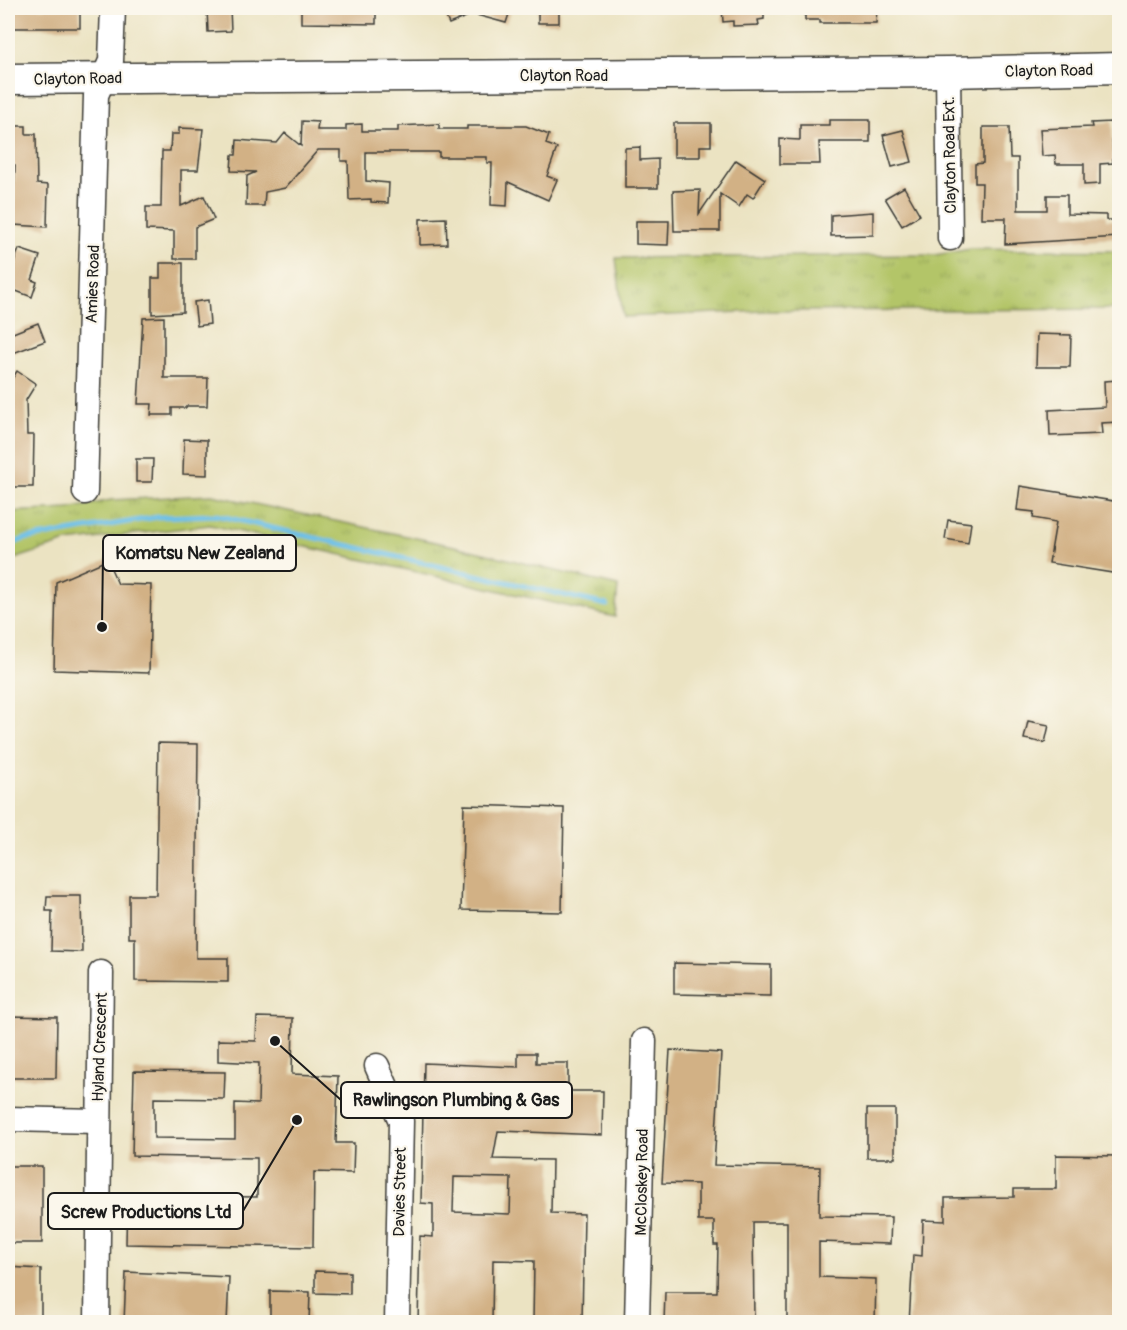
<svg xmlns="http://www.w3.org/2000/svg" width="1127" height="1330" font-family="Pangolin,sans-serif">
<defs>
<pattern id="grass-tufts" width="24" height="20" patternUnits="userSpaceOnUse" patternTransform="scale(1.5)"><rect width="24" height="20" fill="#b3c568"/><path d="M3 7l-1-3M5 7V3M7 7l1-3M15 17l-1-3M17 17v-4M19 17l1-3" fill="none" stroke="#99a95a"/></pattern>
</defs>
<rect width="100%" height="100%" fill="#fbf7ec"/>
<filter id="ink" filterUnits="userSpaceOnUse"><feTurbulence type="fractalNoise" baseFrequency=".0167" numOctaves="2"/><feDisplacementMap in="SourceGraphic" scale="12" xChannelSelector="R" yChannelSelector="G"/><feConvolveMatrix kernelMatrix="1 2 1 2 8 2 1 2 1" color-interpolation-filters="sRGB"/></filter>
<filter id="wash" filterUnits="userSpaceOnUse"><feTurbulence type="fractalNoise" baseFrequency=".008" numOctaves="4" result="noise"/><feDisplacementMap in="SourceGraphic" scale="24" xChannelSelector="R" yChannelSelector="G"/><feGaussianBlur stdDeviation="1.35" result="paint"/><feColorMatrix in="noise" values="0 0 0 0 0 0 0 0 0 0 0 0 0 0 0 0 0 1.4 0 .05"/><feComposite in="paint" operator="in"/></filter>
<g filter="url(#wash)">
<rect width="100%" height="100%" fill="#ebe3c2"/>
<!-- grass -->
<g fill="url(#grass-tufts)" stroke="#687042" stroke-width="1.5">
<polygon points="971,249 1119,251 1119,309 765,311 623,317 616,258 935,255"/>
<polygon points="212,495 454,546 618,586 615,617 210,525 67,542 8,561 8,512 69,509 111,500"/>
</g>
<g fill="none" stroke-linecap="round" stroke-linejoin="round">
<!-- stream -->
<polyline stroke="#6cc0e9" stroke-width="5" points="8,546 24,539 158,517 216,515 607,605"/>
</g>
<g id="blocks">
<!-- building -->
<g fill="#d2b185" fill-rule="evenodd">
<rect x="8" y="8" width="72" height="20"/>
<polygon points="207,8 230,8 231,31 208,32"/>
<polygon points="301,8 376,8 376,24 301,23"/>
<polygon points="442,8 511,8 506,23 473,14 449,24"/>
<rect x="538" y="8" width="21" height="15"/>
<polygon points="722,8 764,8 764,19 758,20 759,25 733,26 733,21 723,22"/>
<polygon points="805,8 877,8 876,23 820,23 820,20 805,20"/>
<polygon points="829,120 870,120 870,142 819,142 820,164 780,164 780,139 800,140 800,125 829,125"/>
<polygon points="302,121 318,122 317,130 346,130 346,125 362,124 362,131 398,131 398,126 439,124 439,129 467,129 467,126 526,126 549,135 546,144 557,148 547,176 557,180 548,200 508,182 507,206 491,205 492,163 487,163 487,157 439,157 439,152 366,152 366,181 389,183 388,203 371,202 371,199 349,200 348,161 341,161 341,150 318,150 285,188 265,192 264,206 246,206 247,176 256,172 231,171 232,155 236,155 237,140 277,143 285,133 301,146"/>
<polygon points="1112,122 1113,163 1100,164 1100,184 1084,185 1084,164 1056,164 1055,155 1042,156 1040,129 1092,127 1091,123"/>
<polygon points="674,123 711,123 711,146 700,146 700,157 674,157"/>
<polygon points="8,126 26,126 26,134 36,134 37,184 48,185 47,227 13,225 15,165 8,165"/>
<polygon points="983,127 1009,127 1010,158 1018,158 1018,210 1047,210 1047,195 1067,195 1067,214 1106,215 1106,220 1119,220 1119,237 1005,244 1006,218 981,218 982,183 975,183 975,164 983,163"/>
<polygon points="179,128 203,129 198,170 181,170 181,206 204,196 214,219 195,227 195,259 174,259 174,231 146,230 146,207 161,207 162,151 170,151 171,134 179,134"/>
<polygon points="903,130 912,162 892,167 883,135"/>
<polygon points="640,147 640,160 658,159 658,188 625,188 625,148"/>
<polygon points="736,160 765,179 753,198 747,194 739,207 720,194 720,231 674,231 673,191 700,190 699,214"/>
<polygon points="904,187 920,215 902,226 885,198"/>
<polygon points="873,212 873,235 831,236 831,215"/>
<polygon points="446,218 447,244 420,245 420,219"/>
<polygon points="636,221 669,221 668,245 636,244"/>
<polygon points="19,249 40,256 32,280 37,282 32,297 8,288 8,270 11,271"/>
<polygon points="160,263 183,263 183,312 152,314 152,278 160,278"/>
<polygon points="208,300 210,324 197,326 194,302"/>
<polygon points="164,317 164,378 208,378 207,406 186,406 186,408 172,408 172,415 151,415 152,404 138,404 143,318"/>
<polygon points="38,323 45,341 8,355 8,335"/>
<polygon points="1037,334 1071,335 1070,367 1036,367"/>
<polygon points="17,371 36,384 26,400 27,435 34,435 33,487 8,487 8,473 10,473 11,415 8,415 8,385"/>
<polygon points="1119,380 1119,422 1101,423 1102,434 1050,436 1049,410 1105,407 1104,381"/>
<polygon points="184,439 207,440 207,475 183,474"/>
<polygon points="136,459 153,459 152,482 136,482"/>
<polygon points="1020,486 1119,502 1119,574 1049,563 1056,522 1033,518 1034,512 1017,510"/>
<polygon points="948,520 971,523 968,543 945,539"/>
<polygon points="107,560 118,584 151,585 149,673 54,670 56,582"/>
<polygon points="1028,721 1049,725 1045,743 1024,739"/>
<polygon points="158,743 198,744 196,958 228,958 228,982 135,981 135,938 129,938 129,895 156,895"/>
<polygon points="464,805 564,808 562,912 461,910"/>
<polygon points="47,896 81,896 82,952 51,951 52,911 46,911"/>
<polygon points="674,963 771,965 771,996 674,994"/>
<polygon points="8,1016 57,1017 56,1078 8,1078"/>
<polygon points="257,1017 293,1018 292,1074 338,1076 336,1143 354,1143 353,1173 314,1172 313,1247 126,1244 127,1195 257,1197 257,1158 132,1156 134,1071 225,1072 224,1099 154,1098 154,1138 235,1139 235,1103 258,1104 259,1063 218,1061 218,1040 256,1041"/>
<polygon points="670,1050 721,1053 714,1165 820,1167 819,1216 891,1217 890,1244 819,1242 819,1277 876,1279 875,1323 787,1323 787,1222 753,1222 754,1323 664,1323 665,1292 717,1292 718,1245 714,1245 714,1221 698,1221 698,1184 662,1183"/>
<path d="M 518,1053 L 536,1053 L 536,1063 L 568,1063 L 568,1091 L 603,1091 L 602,1135 L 498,1131 L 493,1159 L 552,1160 L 551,1213 L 584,1214 L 582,1323 L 533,1323 L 534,1261 L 493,1260 L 492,1323 L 418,1323 L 420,1236 L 433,1237 L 433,1204 L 421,1203 L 424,1063 L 518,1067 ZM 454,1177 L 511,1178 L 510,1214 L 453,1212 Z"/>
<rect x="867" y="1109" width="28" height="49"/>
<polygon points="1056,1155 1119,1156 1119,1323 909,1323 913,1255 922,1256 923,1220 945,1221 945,1198 1014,1197 1014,1189 1056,1189"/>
<rect x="8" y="1166" width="34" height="77"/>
<polygon points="8,1267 41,1269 41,1323 8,1323"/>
<polygon points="315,1271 350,1272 350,1294 315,1293"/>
<polygon points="126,1272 229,1277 227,1323 124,1323"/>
<polygon points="270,1291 310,1292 309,1323 270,1323"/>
</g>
</g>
</g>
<g filter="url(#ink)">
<use href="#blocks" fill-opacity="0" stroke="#3b3a35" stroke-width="1.5"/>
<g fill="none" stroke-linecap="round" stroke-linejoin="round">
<defs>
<g id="minor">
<polyline points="948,72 950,238"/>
<polyline points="85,492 96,95 111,61 113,8"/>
<polyline points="377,1066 401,1121 397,1322"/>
<polyline points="8,1119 97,1121"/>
<polyline points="97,1322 101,973"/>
<polyline points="637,1322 644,1041"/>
</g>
<polyline id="major" points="8,79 948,72 1120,68"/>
</defs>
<!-- minor casing -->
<use href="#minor" stroke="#3b3a35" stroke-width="27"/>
<!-- major casing -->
<use href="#major" stroke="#3b3a35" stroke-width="33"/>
<!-- minor -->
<use href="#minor" stroke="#fff" stroke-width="24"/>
<!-- major -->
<use href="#major" stroke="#fff" stroke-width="30"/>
</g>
</g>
<g text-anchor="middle" stroke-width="4.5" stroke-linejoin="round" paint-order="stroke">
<!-- street labels -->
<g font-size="16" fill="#1c1c1c" stroke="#fbf7ec">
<text transform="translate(1049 70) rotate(-1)" y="6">Clayton Road</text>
<text x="564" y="81">Clayton Road</text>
<text transform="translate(78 78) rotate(-1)" y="6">Clayton Road</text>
<text transform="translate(949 155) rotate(-91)" y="6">Clayton Road Ext.</text>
<text transform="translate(92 284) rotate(-88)" y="6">Amies Road</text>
<text transform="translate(99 1047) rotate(-88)" y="6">Hyland Crescent</text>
<text transform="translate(641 1182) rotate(-89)" y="6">McCloskey Road</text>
<text transform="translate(399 1192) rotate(-89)" y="6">Davies Street</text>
</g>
</g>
<!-- callouts -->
<path fill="none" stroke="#1c1c1c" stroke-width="2" d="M102 627L103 553M275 1041L341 1100M297 1120L243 1211"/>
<g fill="#1c1c1c" stroke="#fbf7ec" stroke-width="2">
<circle cx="102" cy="627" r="6"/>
<circle cx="275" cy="1041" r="6"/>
<circle cx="297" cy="1120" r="6"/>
</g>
<g fill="#fbf7ec" stroke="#1c1c1c" stroke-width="2">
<rect x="103" y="535" width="193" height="36" rx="6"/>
<rect x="341" y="1082" width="231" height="36" rx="6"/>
<rect x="48" y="1193" width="195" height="36" rx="6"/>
</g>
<g font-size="18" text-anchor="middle" font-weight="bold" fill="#1c1c1c">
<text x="200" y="559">Komatsu New Zealand</text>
<text x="456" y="1106">Rawlingson Plumbing &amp; Gas</text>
<text x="146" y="1218">Screw Productions Ltd</text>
</g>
<!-- margin -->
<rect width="1127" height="1330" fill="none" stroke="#fbf7ec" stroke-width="30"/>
</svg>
